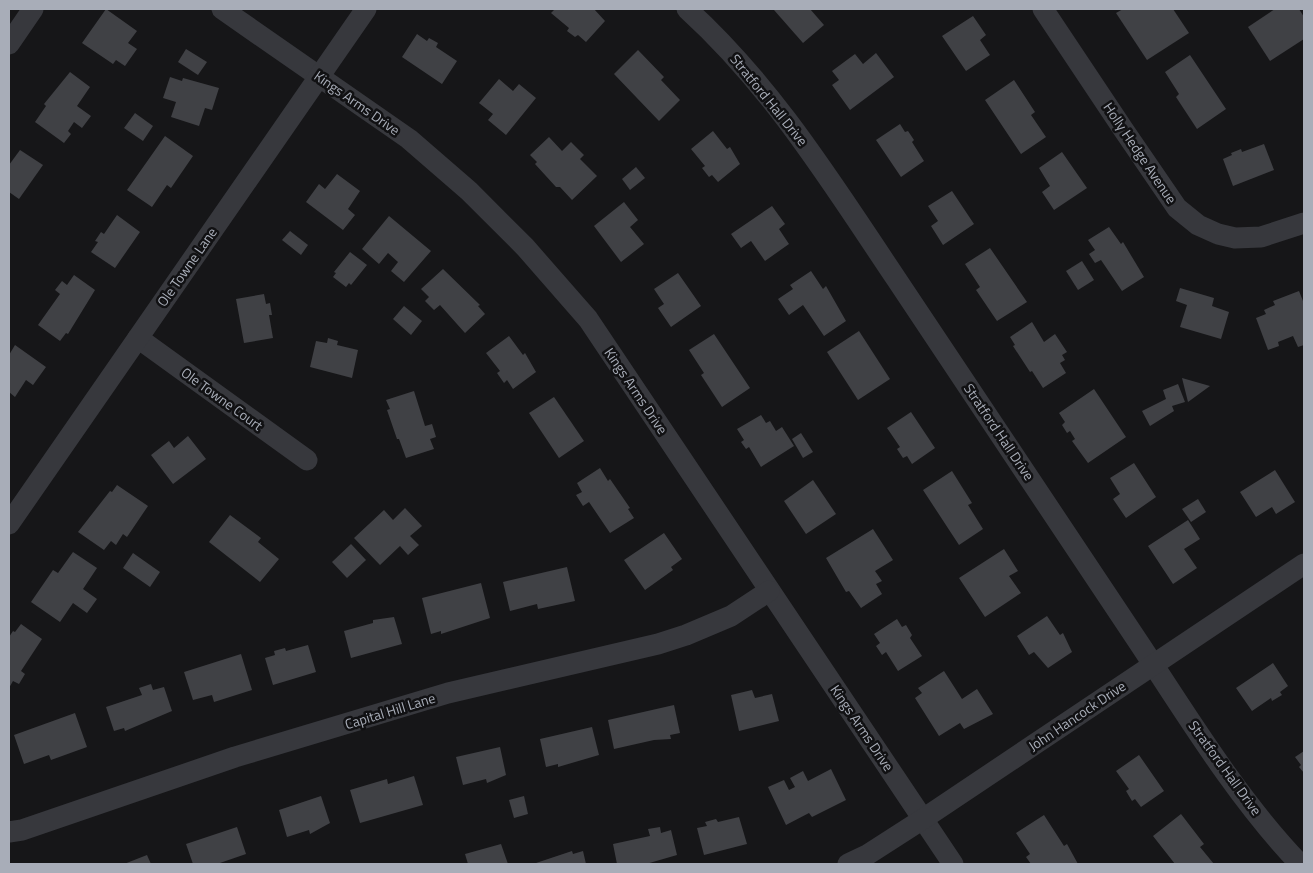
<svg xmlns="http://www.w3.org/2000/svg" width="1313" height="873" font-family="'Titillium Web',sans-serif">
<rect width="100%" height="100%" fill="#161618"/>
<!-- building -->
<g fill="#404145">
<polygon points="106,9 137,31 128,43 137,49 125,66 116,60 113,64 82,43"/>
<polygon points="555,9 594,9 605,21 586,42 578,35 575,37 567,31 569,28 551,13"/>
<polygon points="775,9 810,9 824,25 803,43 774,10"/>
<polygon points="1123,9 1173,9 1189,33 1147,60 1116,13"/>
<polygon points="1275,9 1299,9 1304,17 1304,39 1270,61 1248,27"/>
<polygon points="973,16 986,35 980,40 990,55 966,71 942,36"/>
<polygon points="417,34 427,41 429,38 438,43 436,47 457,61 442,84 402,57"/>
<polygon points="186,49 207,62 198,75 178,62"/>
<polygon points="638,50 664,77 661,80 680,100 659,121 614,74"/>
<polygon points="876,53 894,77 850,110 832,85 839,80 832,71 855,54 863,64"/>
<polygon points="1190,55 1226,109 1197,129 1176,97 1179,94 1165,72"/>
<polygon points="70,72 90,87 77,106 91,116 82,128 74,122 68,131 71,134 64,143 35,122 46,106 44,104"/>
<polygon points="170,77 182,81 183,78 219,88 212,110 205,108 199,126 171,117 176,102 163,98"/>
<polygon points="499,79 513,91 519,84 536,98 506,135 488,120 493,114 479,103"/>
<polygon points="1014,80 1035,112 1031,115 1046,137 1021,154 985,100"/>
<polygon points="135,113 153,126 143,141 124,128"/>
<polygon points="900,124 905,132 908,131 914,140 912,142 924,161 901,177 876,140"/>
<polygon points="713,131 727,149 730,147 740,164 718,182 712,175 709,177 702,168 705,166 691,149"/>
<polygon points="165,136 193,156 171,188 167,185 152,207 127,190"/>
<polygon points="549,137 562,151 571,142 584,155 580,159 597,176 572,200 560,187 556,187 535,164 537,162 530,155"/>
<polygon points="1264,144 1274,170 1233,186 1223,159 1232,155 1231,153 1241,149 1242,152"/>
<polygon points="20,150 43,165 19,199 9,192 9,165"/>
<polygon points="1062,152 1087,188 1054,210 1042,192 1050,186 1039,168"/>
<polygon points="636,167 645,178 630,190 622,179"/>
<polygon points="337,174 360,191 348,209 355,215 343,230 306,202 319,184 325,189"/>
<polygon points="952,191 974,224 943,245 931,226 938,221 928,206"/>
<polygon points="624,202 638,220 630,227 644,244 621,262 594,226"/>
<polygon points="772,206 785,224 779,229 789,244 765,261 751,241 741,248 731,234"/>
<polygon points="117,215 140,232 115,268 91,252 98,242 95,241 101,232 104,234"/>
<polygon points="389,216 431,251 404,282 391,271 398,262 388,253 379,264 362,249"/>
<polygon points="1109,227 1121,244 1123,242 1144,277 1122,291 1101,260 1095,263 1089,254 1095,250 1088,240"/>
<polygon points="290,231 308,245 301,255 282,240"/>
<polygon points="990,248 1027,302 997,321 976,290 980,287 965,264"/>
<polygon points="350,252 367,265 351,285 349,283 346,287 333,277 336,273 334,272"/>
<polygon points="1082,261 1094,280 1078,290 1066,271"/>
<polygon points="443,269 480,305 478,306 485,314 465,333 440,305 434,310 425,301 429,297 421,289"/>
<polygon points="811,271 823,289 826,286 846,321 824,336 803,305 789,315 778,299 793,289 790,285"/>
<polygon points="678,273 701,306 671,327 658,308 664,304 654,289"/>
<polygon points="74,275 95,290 68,334 66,333 60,341 38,325 60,294 55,290 62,281 67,285"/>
<polygon points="1180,288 1214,298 1212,306 1229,312 1221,339 1180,327 1187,305 1176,301"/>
<polygon points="1299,291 1303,301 1304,300 1304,345 1298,347 1293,336 1278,342 1279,346 1268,350 1256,318 1266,314 1264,310 1275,305 1273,301"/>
<polygon points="264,294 266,304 270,303 272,315 269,315 273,338 244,343 236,299"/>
<polygon points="404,306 422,321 411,335 393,319"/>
<polygon points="1032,322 1044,342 1055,334 1067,352 1062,355 1065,360 1060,363 1066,373 1043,388 1032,371 1030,372 1013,346 1015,345 1010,337"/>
<polygon points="859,331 890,379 858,400 827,352"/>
<polygon points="714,334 750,388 722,407 701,375 704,373 689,350"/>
<polygon points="509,336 523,355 525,353 536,372 513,389 507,380 504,383 497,373 500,371 486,353"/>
<polygon points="328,338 338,341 337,345 358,350 352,378 310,367 316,341 327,343"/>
<polygon points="15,345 46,367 33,385 26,380 15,397 9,392 9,355"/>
<polygon points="1182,378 1210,386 1188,402"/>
<polygon points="1178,384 1185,402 1172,406 1174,411 1150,426 1142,411 1166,399 1163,390"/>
<polygon points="1094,389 1126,437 1088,463 1072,441 1075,439 1070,431 1067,433 1062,425 1065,422 1059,413"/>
<polygon points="414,391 425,426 432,424 436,437 430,439 434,449 406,458 399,439 397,439 387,410 390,409 386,400"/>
<polygon points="554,397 584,441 559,458 529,413"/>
<polygon points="911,412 935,448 912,464 907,456 903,458 897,449 900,447 887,428"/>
<polygon points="761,415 766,423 770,421 776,431 782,427 794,446 761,467 749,447 746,449 741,442 744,440 737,429"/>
<polygon points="801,433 813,452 803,458 792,439"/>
<polygon points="188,436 206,459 173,484 151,455 169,441 174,448"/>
<polygon points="1134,463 1156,497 1126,518 1113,499 1120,494 1110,478"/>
<polygon points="600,468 608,481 610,479 630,508 628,509 634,518 610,533 589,502 583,506 576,495 582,492 577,483"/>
<polygon points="1275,470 1295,502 1276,514 1272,507 1256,517 1240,492"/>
<polygon points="952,471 972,503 968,505 983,529 959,545 923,490"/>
<polygon points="813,480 836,514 806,534 784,501"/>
<polygon points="117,485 148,506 127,537 123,534 116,545 111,541 104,550 78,532 110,491 112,492"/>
<polygon points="1198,499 1206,512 1191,522 1182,509"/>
<polygon points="405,508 422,526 410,536 419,545 408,555 400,546 380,565 354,538 384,510 393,520"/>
<polygon points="230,515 261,538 258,542 279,559 260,582 209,542"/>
<polygon points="1188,520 1200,539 1184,549 1197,568 1173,584 1148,546"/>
<polygon points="873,529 893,560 875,571 882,581 876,584 882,594 861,608 849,591 846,592 826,558"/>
<polygon points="664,533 682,559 671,567 673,570 645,590 624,560"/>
<polygon points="351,544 366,560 347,578 332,562"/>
<polygon points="1004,549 1018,571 1009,576 1021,593 985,617 959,578"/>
<polygon points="73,552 97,568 83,589 97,599 87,613 73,603 60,622 31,602 53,570 58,573"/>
<polygon points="133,553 160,572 150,587 123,568"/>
<polygon points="567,567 575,601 538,609 537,604 510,611 503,582"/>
<polygon points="481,583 490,618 441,634 441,631 431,634 422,598"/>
<polygon points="1047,616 1060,635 1063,633 1072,652 1048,668 1034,652 1029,655 1017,636"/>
<polygon points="394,617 402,644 351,658 344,631 373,623 373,620"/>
<polygon points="897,619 902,627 906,625 912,635 910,638 922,656 898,671 886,652 882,655 876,646 880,643 874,634"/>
<polygon points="21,624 42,639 21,671 25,674 19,684 13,681 9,688 9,637 13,631 15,632"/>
<polygon points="308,645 316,672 273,685 265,658 275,655 274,651 285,648 286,651"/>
<polygon points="241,654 252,690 214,702 212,695 193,700 184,672"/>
<polygon points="1273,663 1288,686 1280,692 1282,695 1272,701 1271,698 1252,711 1236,688"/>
<polygon points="944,671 962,699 977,689 993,714 964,729 960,723 939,736 915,698 922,693 918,688"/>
<polygon points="151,684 153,690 164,687 172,711 125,731 124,728 114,731 106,707 142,695 139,688"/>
<polygon points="752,690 755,698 772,694 779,721 739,731 731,695"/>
<polygon points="674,705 680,733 670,735 671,739 654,740 614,749 608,720"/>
<polygon points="75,713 87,747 51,760 49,755 24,764 14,735"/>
<polygon points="592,727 599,755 558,767 558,764 546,767 540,739"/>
<polygon points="500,747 506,775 487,783 486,779 463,785 456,757"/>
<polygon points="1304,751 1304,773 1299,767 1301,765 1295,757"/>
<polygon points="1139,755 1164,791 1141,807 1135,799 1132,801 1126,791 1129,789 1116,771"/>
<polygon points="831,769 846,800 812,817 809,813 786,825 768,787 784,780 789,790 795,787 790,778 803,771 808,781"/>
<polygon points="414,776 423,805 360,823 350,790 387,779 388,784"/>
<polygon points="321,796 330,823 310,834 309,830 287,837 279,810"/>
<polygon points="524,796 528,814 514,818 509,800"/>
<polygon points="1181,814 1204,844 1200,847 1214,864 1175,864 1153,836"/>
<polygon points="1044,815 1064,846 1067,844 1078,864 1031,864 1026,857 1030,854 1016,833"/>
<polygon points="739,817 747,844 704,855 697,828 707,826 705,822 716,819 718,822"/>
<polygon points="237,827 246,854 217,864 193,864 186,844"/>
<polygon points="660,827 661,833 671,830 677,855 646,864 617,864 613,844 650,836 648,829"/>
<polygon points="501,844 508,864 468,864 465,854"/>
<polygon points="572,851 573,854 583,851 586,864 533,864"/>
<polygon points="147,855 151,864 124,864"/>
</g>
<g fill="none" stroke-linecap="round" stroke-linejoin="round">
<!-- minor -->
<g stroke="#37383d" stroke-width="21">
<polyline points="222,9 409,139 469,191 525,247 588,319 953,864"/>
<path d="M 687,9 C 773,87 833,185 897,280 C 979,402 1061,524 1141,646 C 1189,719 1240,802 1300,864"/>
<polyline points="1043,9 1123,129 1177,208 1198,225 1218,234 1235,238 1261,237 1304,223"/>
<polyline points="9,44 33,9"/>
<polyline points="138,338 307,460"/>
<polyline points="9,524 366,9"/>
<polyline points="9,832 22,830 235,757 448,693 658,644 686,635 731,616 769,591"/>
<polyline points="848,864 867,855 923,819 1304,564"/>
</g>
</g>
<g text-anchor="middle" stroke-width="5" stroke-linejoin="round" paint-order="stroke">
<!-- street labels -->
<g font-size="14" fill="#a8adb8" stroke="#111113">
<text transform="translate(769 100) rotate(51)" y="5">Stratford Hall Drive</text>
<text transform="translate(357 103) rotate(35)" y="5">Kings Arms Drive</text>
<text transform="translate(1140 153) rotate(56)" y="5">Holly Hedge Avenue</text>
<text transform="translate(187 267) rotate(-55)" y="5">Ole Towne Lane</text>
<text transform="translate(636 391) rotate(56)" y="5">Kings Arms Drive</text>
<text transform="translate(222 399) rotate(36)" y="5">Ole Towne Court</text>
<text transform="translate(999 432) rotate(56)" y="5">Stratford Hall Drive</text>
<text transform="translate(390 711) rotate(-17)" y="5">Capital Hill Lane</text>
<text transform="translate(1077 716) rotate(-34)" y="5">John Hancock Drive</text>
<text transform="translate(862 728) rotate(56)" y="5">Kings Arms Drive</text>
<text transform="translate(1225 768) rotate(54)" y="5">Stratford Hall Drive</text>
</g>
</g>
<!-- border -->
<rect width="1313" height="873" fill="none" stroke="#a8adb8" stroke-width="20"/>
</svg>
